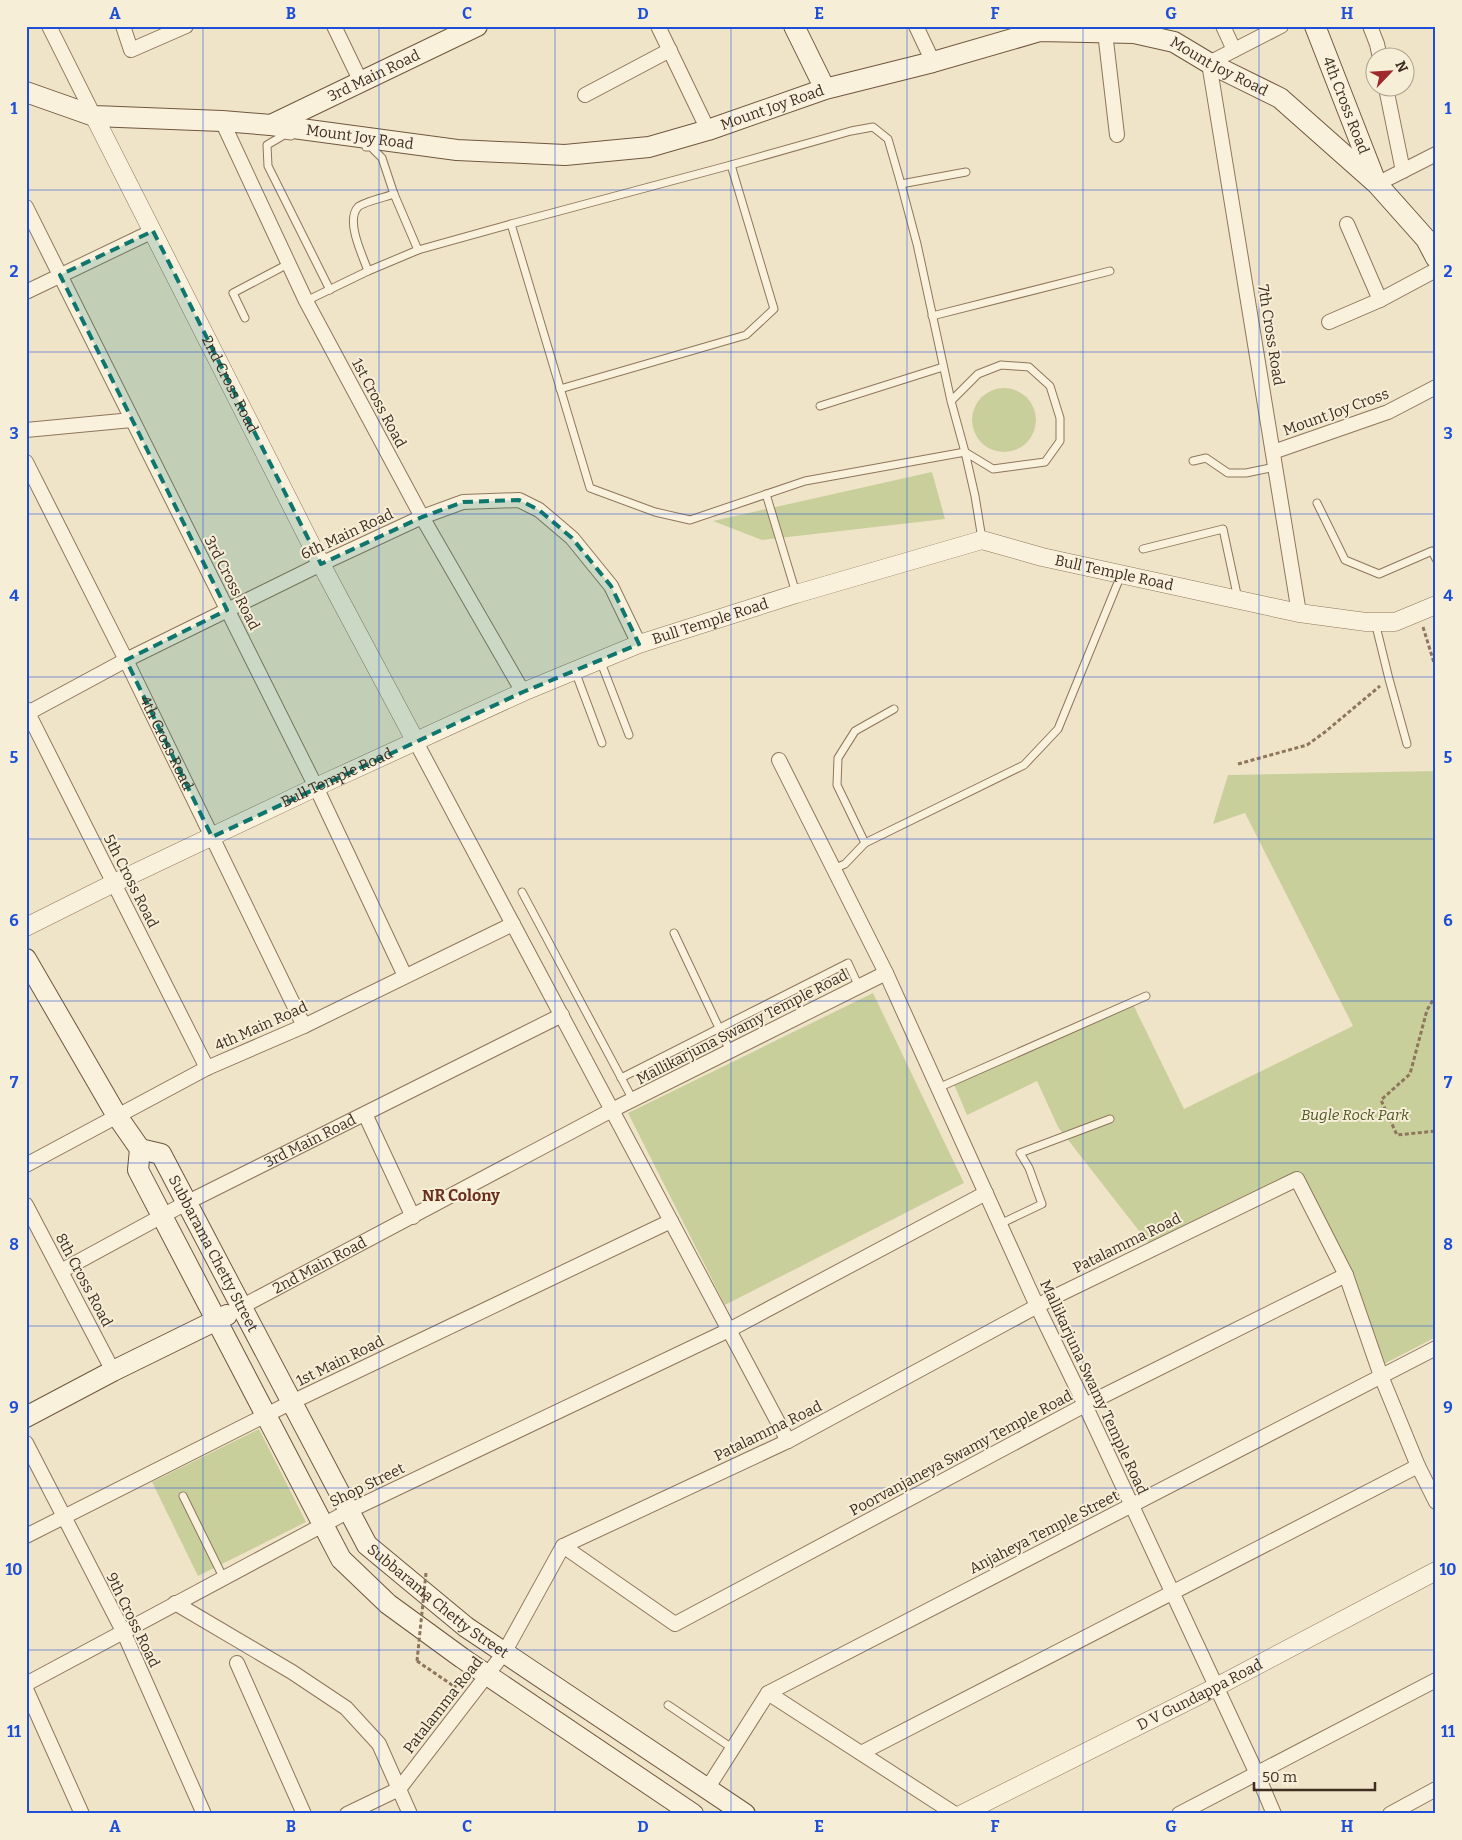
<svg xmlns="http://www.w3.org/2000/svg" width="1462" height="1840" font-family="Bitter,serif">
<rect width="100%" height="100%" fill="#f0e4c8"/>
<!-- green -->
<g fill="#c9cf9b">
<circle cx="1004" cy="420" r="32"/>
<polygon points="932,472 945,519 762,540 713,521"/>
<polygon points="1436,771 1436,1337 1382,1365 1351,1272 1298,1172 1150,1245 1058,1127 1037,1081 967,1115 953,1082 1131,1000 1184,1109 1353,1026 1245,813 1213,824 1228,775"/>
<polygon points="873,993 964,1183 725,1305 628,1113"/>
<polygon points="259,1429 306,1522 198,1576 152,1482"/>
</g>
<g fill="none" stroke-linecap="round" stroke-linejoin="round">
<defs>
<g id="service">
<polyline points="291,136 284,135 267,145 268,166 330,290"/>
<polyline points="366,147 371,147 382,158 394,194 418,250"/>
<polyline points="901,184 966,172"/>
<path d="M 368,271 C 363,256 345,221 358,207 C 363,202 386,197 394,194"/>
<polyline points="306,301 368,271 418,250 511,224"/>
<polyline points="932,316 1110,271"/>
<polyline points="245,318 233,293 288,264"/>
<polyline points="560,389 746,335 774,309 731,165"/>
<polyline points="951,401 978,374 1001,365 1029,367 1050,386 1060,418 1060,441 1045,462 993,469 965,452 805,481 690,520 655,512 590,488 511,224 731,165 851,131 873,127 888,139 901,184 917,244 951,401 965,452 975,496 982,539"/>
<polyline points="820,406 943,367"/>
<polyline points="1193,461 1206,458 1228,473 1246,473 1275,467"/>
<polyline points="766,494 796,593"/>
<polyline points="1317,503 1345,560 1379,574 1432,551 1436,559"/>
<polyline points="1143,549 1223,529 1238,599"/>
<polyline points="1375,622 1389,679 1407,744"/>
<polyline points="600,660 629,735"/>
<polyline points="575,671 602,743"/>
<polyline points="865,843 837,785 838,758 855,731 894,709"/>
<polyline points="833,869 845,864 865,843 1024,765 1058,729 1121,575"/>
<polyline points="522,892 633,1100"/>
<polyline points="674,933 730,1051"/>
<polyline points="621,1078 848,963 859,987"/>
<polyline points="938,1088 1146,996"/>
<polyline points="1000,1224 1042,1204 1029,1168 1020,1153 1110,1119"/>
<polyline points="183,1496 223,1577"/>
<polyline points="668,1705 732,1748"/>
</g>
<g id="minor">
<polyline points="49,26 94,116"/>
<polyline points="123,26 131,50 186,26"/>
<polyline points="334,26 361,82"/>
<polyline points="658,26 708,130"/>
<polyline points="916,26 933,62"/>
<polyline points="1223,26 1234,50"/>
<polyline points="1281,26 1209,63 1299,613"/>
<polyline points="1370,26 1377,44 1380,58"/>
<polyline points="1105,32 1117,135"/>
<polyline points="1386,88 1403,171"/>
<polyline points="585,95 670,50"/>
<polyline points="222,121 306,301 422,517 523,692"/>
<polyline points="1377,184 1436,154"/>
<polyline points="26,207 316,787 405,976"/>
<polyline points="1347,224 1380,300"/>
<polyline points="26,292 153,231"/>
<polyline points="1329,322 1380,300 1436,270"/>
<polyline points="26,430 132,420"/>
<polyline points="1273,452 1388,412 1436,387"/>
<path id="s1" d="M 26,462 L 126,660 L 304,1026"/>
<polyline points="26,709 207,1068"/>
<polyline points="26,714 126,660 321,564 422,517 463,502 519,500 539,510 572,538 611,586 639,644"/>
<polyline points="416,742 788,1441"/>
<polyline points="779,760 886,973 1037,1306 1085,1405 1257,1774 1274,1814"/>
<polyline points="365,1114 413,1217"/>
<polyline points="26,1165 207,1068 304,1026 513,924"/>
<polyline points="26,1205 113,1371"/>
<path id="s2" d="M 61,1271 L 186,1203 L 562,1015"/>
<path id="s3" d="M 241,1307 L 612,1110 L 886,973"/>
<polyline points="26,1443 123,1631 204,1814"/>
<polyline points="26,1536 292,1402 671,1221"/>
<polyline points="563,1546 675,1624 1085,1405 1346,1275"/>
<polyline points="175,1603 292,1672 346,1708 379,1744 410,1814"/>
<polyline points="237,1663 304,1814"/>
<polyline points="26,1684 349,1511 729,1330 986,1193"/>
<polyline points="26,1689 82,1814"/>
<polyline points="768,1693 955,1814"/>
<polyline points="861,1753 1418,1466"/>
<polyline points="707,1789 768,1693 1436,1348"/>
<polyline points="347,1814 399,1789 504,1653 563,1546 788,1441 1054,1297 1297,1179 1346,1275 1381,1376 1418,1466 1436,1502"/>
<polyline points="1179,1814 1436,1680"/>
<polyline points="1390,1814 1436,1789"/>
</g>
<g id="tertiary">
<path id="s4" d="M 94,116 L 321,564 L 416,742"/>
<path id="s5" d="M 26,927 L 114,883 L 316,787 L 523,692 L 639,644 L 796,594 L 982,540 L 1042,557 L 1299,613 L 1366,622 L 1395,622 L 1436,605"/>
<path id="s6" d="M 962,1814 L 1216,1687 L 1436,1571"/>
</g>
<g id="secondary">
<polyline points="794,26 825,89"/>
<path id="s7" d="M 1315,26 L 1375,180"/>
<path id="s8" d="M 26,92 L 94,116 L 222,121 L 271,125 L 457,150 L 565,155 L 649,147 L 708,130 L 825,89 L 933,62 L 1040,31 L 1134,33 L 1174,42 L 1209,63 L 1280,98 L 1377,184 L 1426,239 L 1436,258"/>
<path id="s9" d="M 271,125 L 477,26"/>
<polyline points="26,959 117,1116 140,1149 138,1170 341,1559 388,1604 462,1658 693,1814"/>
<path id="s10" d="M 140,1149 L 161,1154 L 367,1545 L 466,1627 L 745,1814"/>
<polyline points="26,1417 113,1371 227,1315"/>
</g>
</defs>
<!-- service casing -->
<use href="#service" stroke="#8d765c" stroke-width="9"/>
<!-- minor casing -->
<use href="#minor" stroke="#8d765c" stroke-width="16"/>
<!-- tertiary casing -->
<use href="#tertiary" stroke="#8d765c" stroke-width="19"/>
<!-- secondary casing -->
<use href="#secondary" stroke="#6f573f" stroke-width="22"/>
<!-- path -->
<g stroke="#8d765c" stroke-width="3" stroke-dasharray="4 2.5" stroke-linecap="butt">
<polyline points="1423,627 1435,666"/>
<polyline points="1238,764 1307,745 1325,732 1380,686"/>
<polyline points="1436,995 1427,1010 1410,1074 1381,1100 1397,1135 1436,1131"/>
<polyline points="417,1661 455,1687 458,1676"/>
</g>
<!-- service -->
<use href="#service" stroke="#faf1dc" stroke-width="7"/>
<!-- minor -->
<use href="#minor" stroke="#faf1dc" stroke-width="14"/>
<!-- tertiary -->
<use href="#tertiary" stroke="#faf1dc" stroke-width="18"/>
<!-- secondary -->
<use href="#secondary" stroke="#faf1dc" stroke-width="20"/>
<!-- path-bridge -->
<polyline stroke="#8d765c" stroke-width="3" stroke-dasharray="4 2.5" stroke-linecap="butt" points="417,1661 426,1573"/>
</g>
<!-- marked area -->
<path fill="#0f766e" fill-opacity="0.2" stroke="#0f766e" stroke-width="4" stroke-dasharray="10 6" stroke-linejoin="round" d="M 153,231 L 321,564 L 422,517 L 463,502 L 519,500 L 539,510 L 572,538 L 611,586 L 639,644 L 523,692 L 212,837 L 126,660 L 227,610 L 60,275 Z"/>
<!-- grid -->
<path fill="none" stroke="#1d4ed8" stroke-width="1" stroke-opacity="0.55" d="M 203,26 L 203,1814M 379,26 L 379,1814M 555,26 L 555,1814M 731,26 L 731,1814M 907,26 L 907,1814M 1083,26 L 1083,1814M 1259,26 L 1259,1814M 26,190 L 1436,190M 26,352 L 1436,352M 26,514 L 1436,514M 26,677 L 1436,677M 26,839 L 1436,839M 26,1001 L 1436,1001M 26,1163 L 1436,1163M 26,1326 L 1436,1326M 26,1488 L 1436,1488M 26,1650 L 1436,1650"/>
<g text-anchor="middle" stroke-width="4" stroke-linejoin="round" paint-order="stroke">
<!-- street labels -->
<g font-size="15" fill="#3d2e20" stroke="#f7eed8">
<text dy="5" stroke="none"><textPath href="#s8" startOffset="1224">Mount Joy Road</textPath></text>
<text dy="5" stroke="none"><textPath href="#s9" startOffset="114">3rd Main Road</textPath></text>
<text dy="5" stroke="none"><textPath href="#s7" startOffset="85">4th Cross Road</textPath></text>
<text dy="5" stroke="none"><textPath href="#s8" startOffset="759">Mount Joy Road</textPath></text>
<text dy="5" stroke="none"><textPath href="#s8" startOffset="339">Mount Joy Road</textPath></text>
<text transform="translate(1271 335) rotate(81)" y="5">7th Cross Road</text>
<text dy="5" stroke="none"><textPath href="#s4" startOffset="301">2nd Cross Road</textPath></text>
<text transform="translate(379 403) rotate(62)" y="5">1st Cross Road</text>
<text transform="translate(1336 412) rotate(-20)" y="5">Mount Joy Cross</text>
<text transform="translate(347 534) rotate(-25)" y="5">6th Main Road</text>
<text dy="5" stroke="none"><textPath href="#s5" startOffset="1170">Bull Temple Road</textPath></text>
<text transform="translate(232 583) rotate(63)" y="5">3rd Cross Road</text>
<text dy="5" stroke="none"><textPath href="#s5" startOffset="750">Bull Temple Road</textPath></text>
<text dy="5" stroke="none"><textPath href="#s1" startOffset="314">4th Cross Road</textPath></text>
<text dy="5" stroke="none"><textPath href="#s5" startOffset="345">Bull Temple Road</textPath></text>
<text transform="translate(131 881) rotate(63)" y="5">5th Cross Road</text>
<text transform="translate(261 1026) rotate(-24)" y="5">4th Main Road</text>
<text transform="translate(742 1027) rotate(-27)" y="5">Mallikarjuna Swamy Temple Road</text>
<text dy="5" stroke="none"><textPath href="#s2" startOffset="281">3rd Main Road</textPath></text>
<text transform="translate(1127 1243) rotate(-26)" y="5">Patalamma Road</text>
<text dy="5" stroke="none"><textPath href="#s10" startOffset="134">Subbarama Chetty Street</textPath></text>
<text dy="5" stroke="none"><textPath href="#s3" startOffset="89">2nd Main Road</textPath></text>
<text transform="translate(84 1280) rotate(62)" y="5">8th Cross Road</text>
<text transform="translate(340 1361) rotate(-26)" y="5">1st Main Road</text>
<text transform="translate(1094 1387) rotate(65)" y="5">Mallikarjuna Swamy Temple Road</text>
<text transform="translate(768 1431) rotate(-26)" y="5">Patalamma Road</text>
<text transform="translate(961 1453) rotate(-28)" y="5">Poorvanjaneya Swamy Temple Road</text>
<text transform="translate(367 1485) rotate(-26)" y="5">Shop Street</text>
<text transform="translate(1044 1532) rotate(-27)" y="5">Anjaheya Temple Street</text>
<text dy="5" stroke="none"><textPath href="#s10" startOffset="554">Subbarama Chetty Street</textPath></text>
<text transform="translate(133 1620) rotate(64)" y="5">9th Cross Road</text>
<text dy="5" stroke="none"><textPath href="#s6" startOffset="266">D V Gundappa Road</textPath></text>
<text transform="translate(443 1705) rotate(-52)" y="5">Patalamma Road</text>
</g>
<!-- park labels -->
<g font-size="15" font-style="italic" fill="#4d5a26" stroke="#f7eed8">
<text x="1355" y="1120">Bugle Rock Park</text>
</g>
<!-- neighbourhood labels -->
<g font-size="16" font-weight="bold" fill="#6b2e1e" stroke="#f7eed8">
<text x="461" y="1201">NR Colony</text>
</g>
</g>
<!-- border -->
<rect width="1462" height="1840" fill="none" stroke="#f7eed8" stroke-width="55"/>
<!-- north arrow -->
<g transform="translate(1390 72) rotate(65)"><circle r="24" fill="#f7eed8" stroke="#ada18e"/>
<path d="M0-4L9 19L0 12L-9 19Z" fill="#9e2a2b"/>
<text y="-8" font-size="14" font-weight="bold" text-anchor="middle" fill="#3d2e20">N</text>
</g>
<!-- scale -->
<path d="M1254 1782v8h121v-8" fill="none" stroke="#3d2e20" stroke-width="2.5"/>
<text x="1262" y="1782" font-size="15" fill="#3d2e20" stroke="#f7eed8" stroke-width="4" paint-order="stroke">50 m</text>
<rect x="28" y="28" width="1406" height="1784" fill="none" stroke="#1d4ed8" stroke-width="2"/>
<g font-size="16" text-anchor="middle" font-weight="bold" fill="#1d4ed8">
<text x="115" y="19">A</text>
<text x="291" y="19">B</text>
<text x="467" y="19">C</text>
<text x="643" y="19">D</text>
<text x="819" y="19">E</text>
<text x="995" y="19">F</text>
<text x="1171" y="19">G</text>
<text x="1347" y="19">H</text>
<text x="14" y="114">1</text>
<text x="1448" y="114">1</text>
<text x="14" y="277">2</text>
<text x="1448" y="277">2</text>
<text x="14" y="439">3</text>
<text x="1448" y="439">3</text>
<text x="14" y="601">4</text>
<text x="1448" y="601">4</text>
<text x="14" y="763">5</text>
<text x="1448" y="763">5</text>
<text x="14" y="926">6</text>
<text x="1448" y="926">6</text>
<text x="14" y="1088">7</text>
<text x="1448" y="1088">7</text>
<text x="14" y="1250">8</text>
<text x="1448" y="1250">8</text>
<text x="14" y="1413">9</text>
<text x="1448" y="1413">9</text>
<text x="14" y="1575">10</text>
<text x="1448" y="1575">10</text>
<text x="14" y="1737">11</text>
<text x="1448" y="1737">11</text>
<text x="115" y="1832">A</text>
<text x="291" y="1832">B</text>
<text x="467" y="1832">C</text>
<text x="643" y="1832">D</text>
<text x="819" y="1832">E</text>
<text x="995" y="1832">F</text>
<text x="1171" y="1832">G</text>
<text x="1347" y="1832">H</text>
</g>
</svg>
